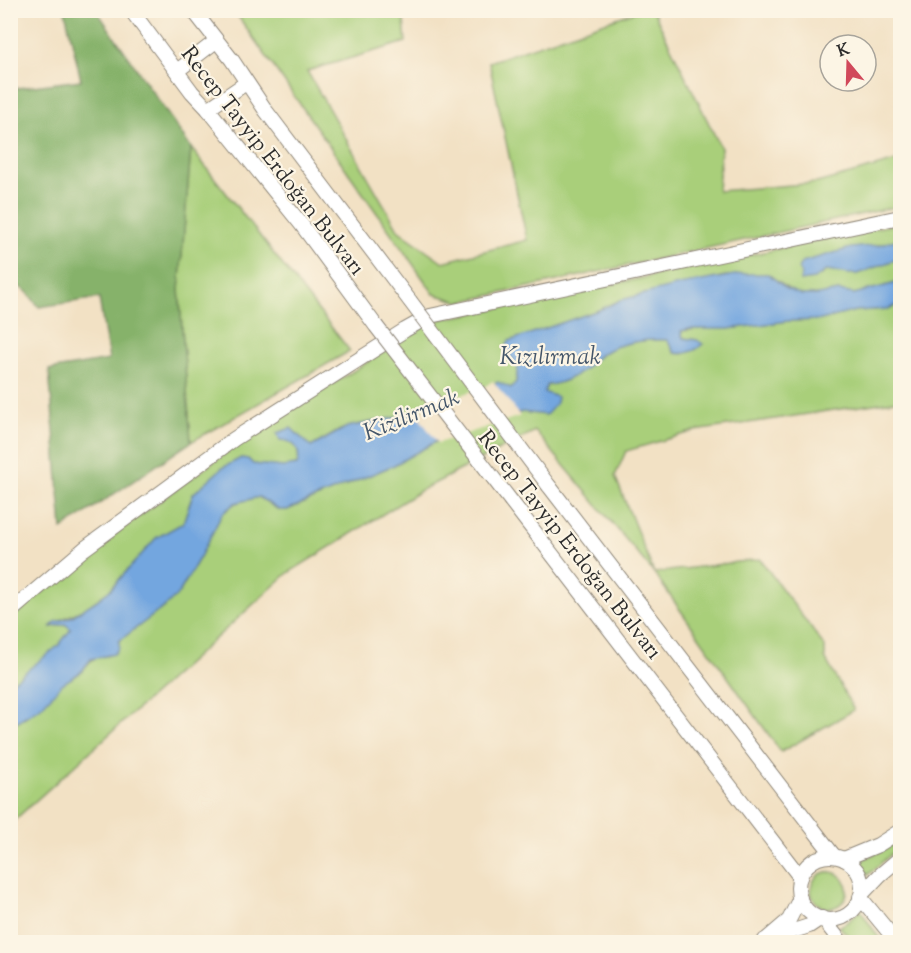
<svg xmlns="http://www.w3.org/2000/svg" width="911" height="953" font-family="'Sorts Mill Goudy',serif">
<rect width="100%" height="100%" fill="#fcf5e5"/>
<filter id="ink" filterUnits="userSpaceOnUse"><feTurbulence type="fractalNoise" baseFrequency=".0167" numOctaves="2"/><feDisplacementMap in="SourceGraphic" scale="12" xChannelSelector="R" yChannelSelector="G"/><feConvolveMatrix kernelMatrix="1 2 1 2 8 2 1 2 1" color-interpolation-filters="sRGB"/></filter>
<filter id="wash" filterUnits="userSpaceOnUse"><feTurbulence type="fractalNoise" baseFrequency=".008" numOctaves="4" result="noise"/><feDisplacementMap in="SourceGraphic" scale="24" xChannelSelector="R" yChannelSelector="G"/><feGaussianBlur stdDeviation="1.35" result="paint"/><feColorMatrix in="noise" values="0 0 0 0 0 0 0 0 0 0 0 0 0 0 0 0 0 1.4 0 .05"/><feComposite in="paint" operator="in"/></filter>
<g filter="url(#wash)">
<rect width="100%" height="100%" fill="#f2e1c4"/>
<!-- green -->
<g fill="#a9cf7a" stroke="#6a7d52" stroke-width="1.5">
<polygon points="237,10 403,11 406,42 307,71 399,231 443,262 527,240 489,62 637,11 653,11 721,148 718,191 817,183 900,160 900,206 460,302 434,294 235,12"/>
<polygon points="191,148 350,351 191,442 179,290"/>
<path d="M 900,223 L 900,238 C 895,240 889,243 882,244 C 859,250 806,250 800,281 L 821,275 L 827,270 L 857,274 L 900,258 L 900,282 L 854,294 L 839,291 L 818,295 L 802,295 L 794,293 L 768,274 L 725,276 L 621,300 L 599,310 L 509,341 L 508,355 L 518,366 L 516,382 L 511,388 L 492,385 L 415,414 L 355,425 L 340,430 L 311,447 L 291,428 L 278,433 L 280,439 C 295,440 302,452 297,465 L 283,467 L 253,464 L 248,459 L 241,458 L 222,468 L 193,494 L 183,523 L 156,538 L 109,591 L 84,609 L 56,622 L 52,627 L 65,624 L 71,629 C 58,652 31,667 11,684 L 11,619 L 88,554 L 238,444 L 432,321 L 506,307 Z"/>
<path d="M 900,304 L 900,400 L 695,431 L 626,451 L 615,476 L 654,573 L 760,559 L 825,647 L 825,658 L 854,710 L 781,752 L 654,573 L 535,431 L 420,491 L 288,573 L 11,823 L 10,725 C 32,717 44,699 61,684 C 67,679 76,677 81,672 C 90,662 92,656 107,656 L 119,641 L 168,604 L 179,593 L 200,557 L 222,514 L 235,503 L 259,497 L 279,510 L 287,510 L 394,465 L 437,441 L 522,412 L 546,415 L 544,392 L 547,385 C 575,383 583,366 603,353 C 620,342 647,339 667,340 L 675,353 L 683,354 L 697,349 L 697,340 L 683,338 L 681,331 L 705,328 L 728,329 L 788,321 L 821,320 L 855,311 L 888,309 Z"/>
<polygon points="900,841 900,846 868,875 860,861"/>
<circle cx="829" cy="890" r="18"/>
<polygon points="860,910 882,942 856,942 839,927 849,921"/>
</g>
<!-- forest -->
<polygon fill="#86b26a" stroke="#586e4a" stroke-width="1.5" points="65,11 97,11 191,148 179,290 191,442 62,529 49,370 109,360 99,298 39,307 27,292 14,283 11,288 10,89 81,80"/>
<!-- water -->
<g fill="#73a6df" stroke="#4f6885" stroke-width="1.5">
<polygon points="900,238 900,258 857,274 849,274 827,270 814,279 800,281 801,274 798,268 802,262 851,248 880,245"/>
<path d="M 740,274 L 768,274 L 787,289 L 802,295 L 818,295 L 839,291 L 854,294 L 900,282 L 900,304 L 888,309 L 855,311 L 821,320 L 788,321 L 728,329 L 689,329 L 681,331 L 683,338 L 697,340 L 703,344 C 695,351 686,355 675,353 L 667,340 C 647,339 620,342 603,353 C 596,357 591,364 585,369 C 575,377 560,384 547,385 L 544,392 L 557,397 L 556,404 L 546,415 L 522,412 L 437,441 L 394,465 L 287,510 L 279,510 L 259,497 L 235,503 L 222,514 L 200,557 L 179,593 L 168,604 L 119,641 L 119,648 L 114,654 L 91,659 L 81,672 L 62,684 L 41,707 L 11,725 L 10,684 L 58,646 L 71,629 L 65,624 L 50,627 L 56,622 L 71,617 L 96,601 L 109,591 L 156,538 L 183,523 L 193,494 L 222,468 L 241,458 L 248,459 L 253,464 L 283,467 L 297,465 C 302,452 295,440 280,440 L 277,433 L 291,428 L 311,447 L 347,427 L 415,414 L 498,382 L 511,388 L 516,382 L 518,366 L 504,349 L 509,341 L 599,310 L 621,300 L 679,285 Z"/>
</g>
<!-- pier -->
<polygon fill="#f2e1c4" points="493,381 520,416 438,443 414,411 484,387"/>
</g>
<g filter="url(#ink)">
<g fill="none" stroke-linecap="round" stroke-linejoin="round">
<defs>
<g id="minor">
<polyline points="131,10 192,92 208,109 301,224 376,326"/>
<polyline points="193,10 232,60 266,111 410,301"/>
<polyline points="177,71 216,41"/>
<polyline points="208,109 246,83"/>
<polyline points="549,486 834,856"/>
<polyline points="511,501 800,877"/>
<polyline points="10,612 84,549 234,439 405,330 430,316 900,217"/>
<circle cx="830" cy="888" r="32"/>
<polyline points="844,859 878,845 900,831"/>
<polyline points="861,895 880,875 900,858"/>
<polyline points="860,897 897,942"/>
<polyline points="822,918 841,942"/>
<polyline points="768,938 789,920 800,898"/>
<polyline points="765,940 809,926 821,918"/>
</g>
</defs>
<!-- minor casing -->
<use href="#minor" stroke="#8e8678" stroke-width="16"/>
<!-- minor -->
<use href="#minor" stroke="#fff" stroke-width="14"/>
<defs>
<g id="minor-bridge">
<polyline points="410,301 549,486"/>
<polyline points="376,326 511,501"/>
</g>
</defs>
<!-- minor-bridge casing -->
<use href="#minor-bridge" stroke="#8e8678" stroke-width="16" stroke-linecap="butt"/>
<!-- minor-bridge -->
<use href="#minor-bridge" stroke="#fff" stroke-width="14"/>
</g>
</g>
<g text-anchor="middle" stroke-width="4.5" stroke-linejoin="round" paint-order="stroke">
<!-- street labels -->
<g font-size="22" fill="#2b2b2b" stroke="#fcf5e5">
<text transform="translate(274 160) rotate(52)" y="8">Recep Tayyip Erdoğan Bulvarı</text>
<text transform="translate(571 544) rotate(52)" y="8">Recep Tayyip Erdoğan Bulvarı</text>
</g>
<!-- water labels -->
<g font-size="24" font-style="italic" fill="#44566a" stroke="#fcf5e5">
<text x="550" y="364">Kızılırmak</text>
<text transform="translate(411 414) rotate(-22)" y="8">Kizilirmak</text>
</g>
</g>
<!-- margin -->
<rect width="911" height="953" fill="none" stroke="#fcf5e5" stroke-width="36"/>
<!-- north arrow -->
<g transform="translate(848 63) rotate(341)"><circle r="28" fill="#fcf5e5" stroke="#a8a49b" stroke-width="1.5"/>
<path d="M0-4.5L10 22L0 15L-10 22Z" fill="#d1495b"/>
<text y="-9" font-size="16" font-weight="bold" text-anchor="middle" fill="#2b2b2b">K</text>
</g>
</svg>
